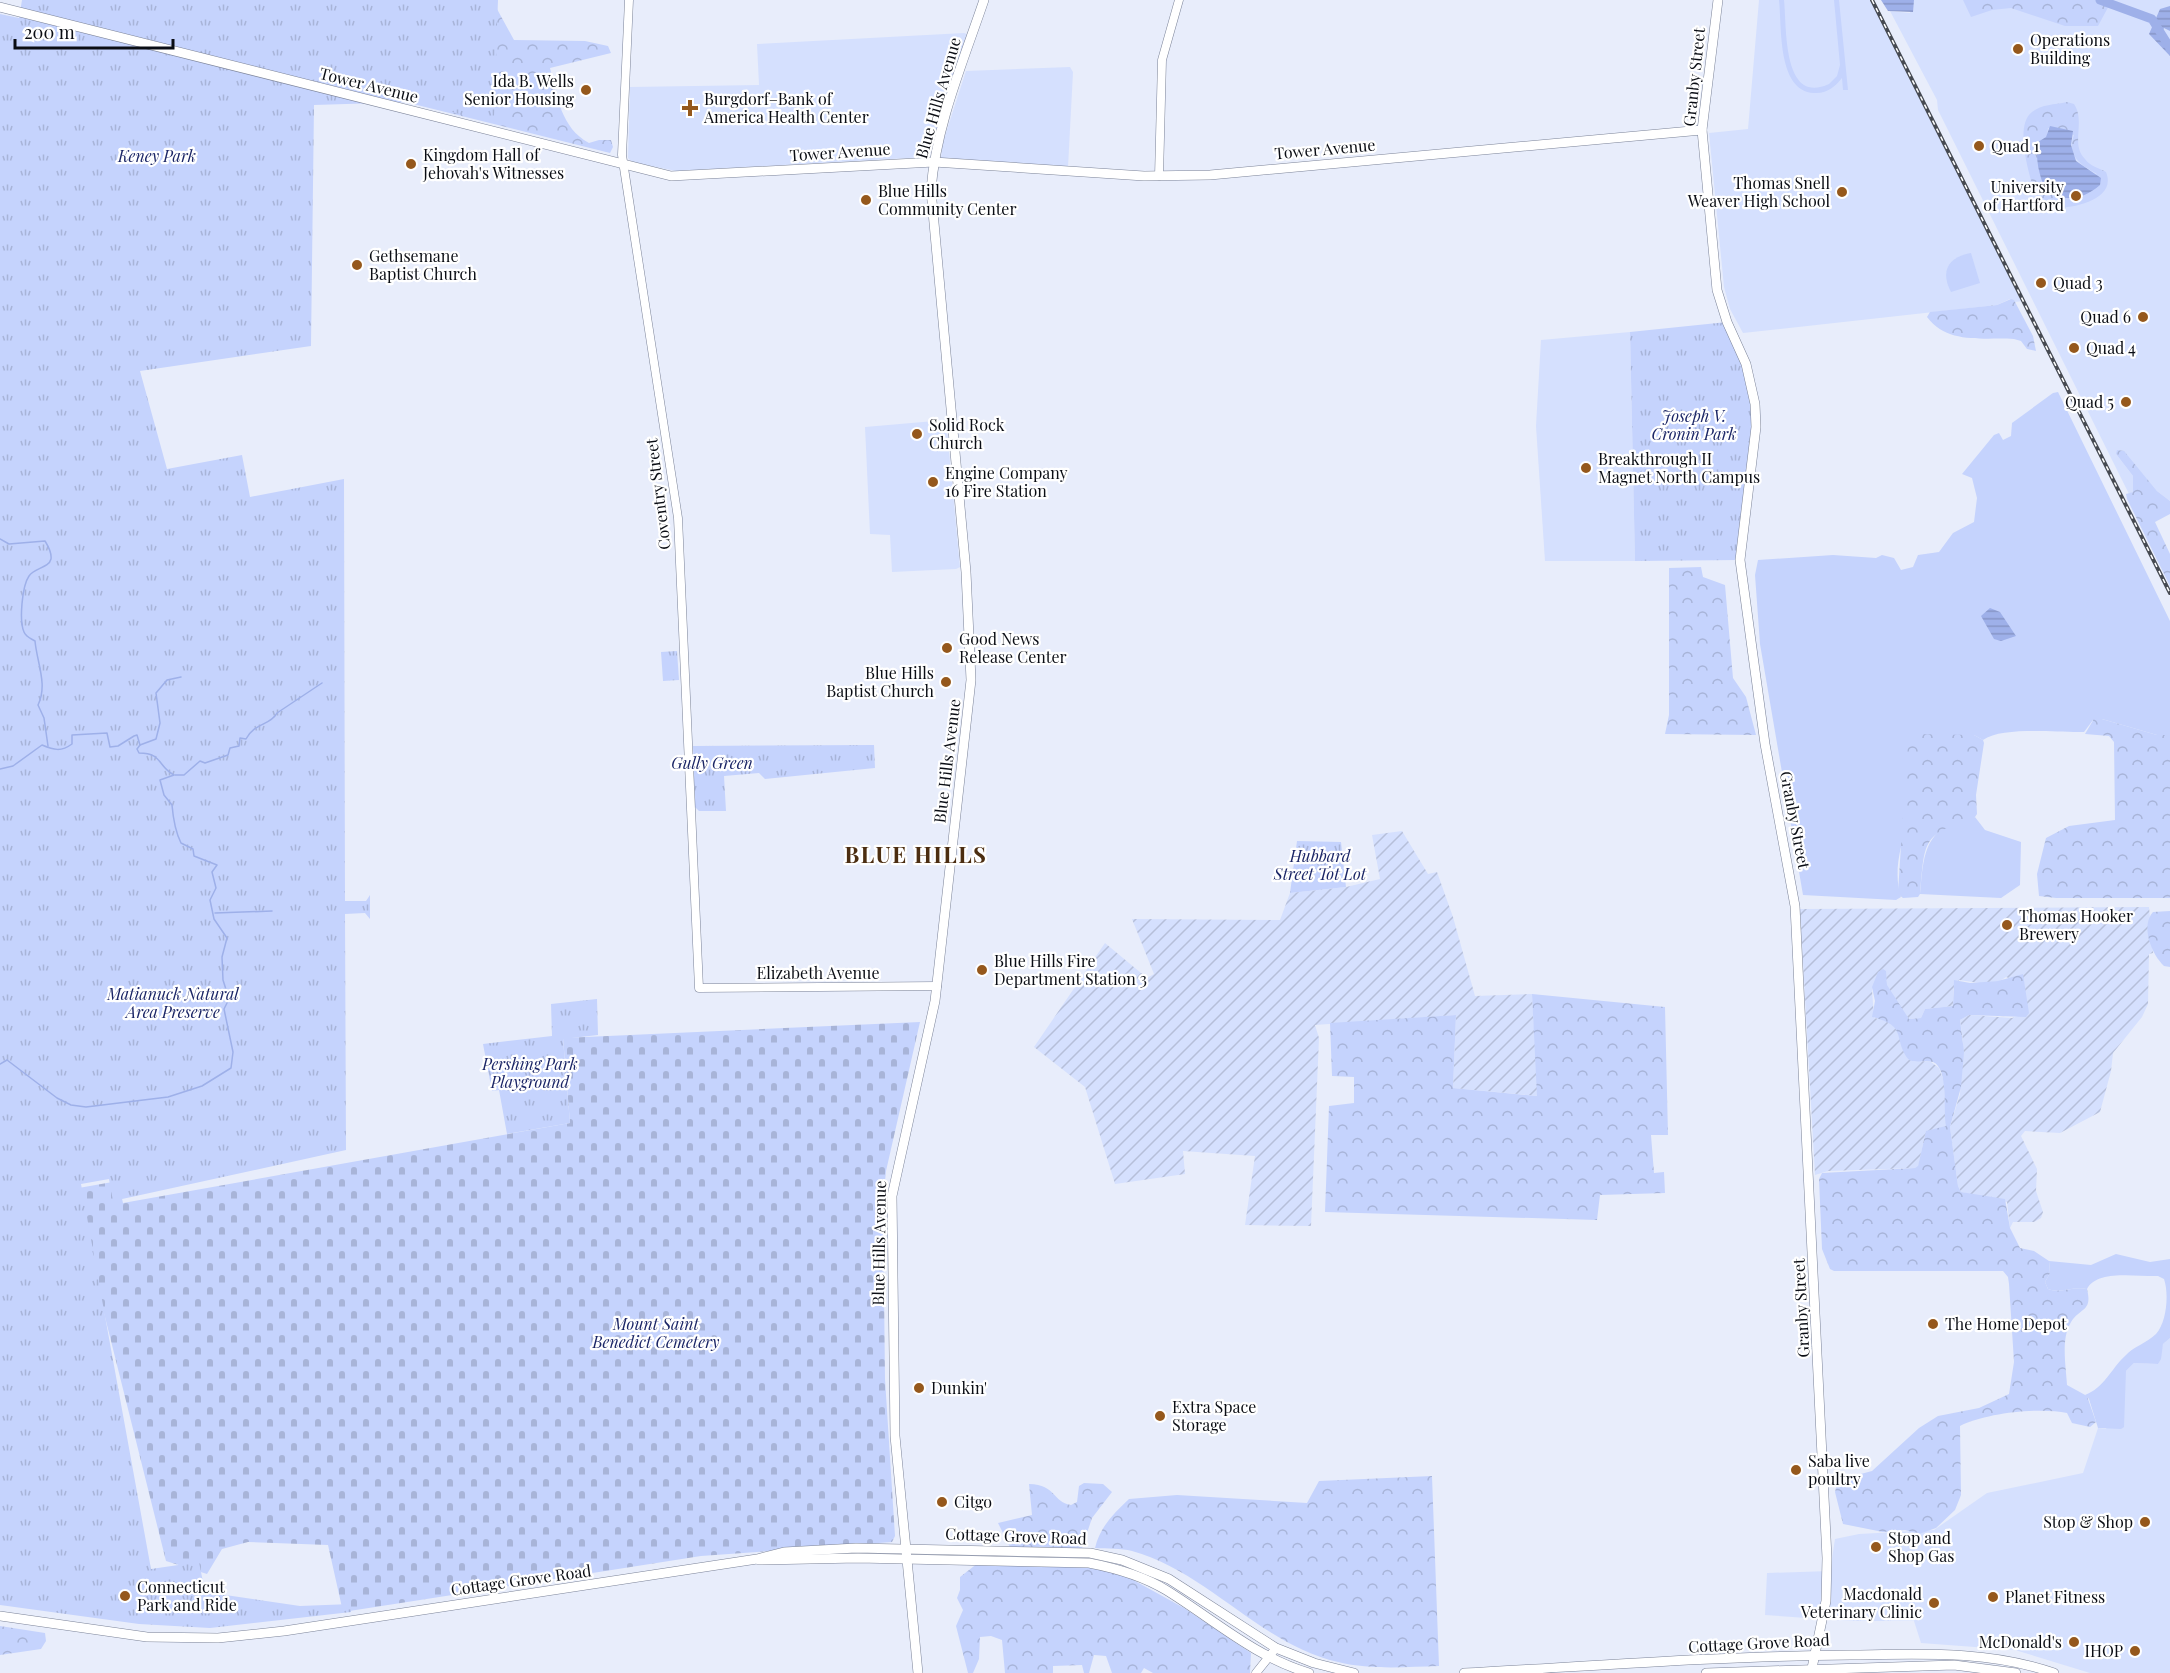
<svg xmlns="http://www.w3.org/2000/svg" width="2170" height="1673" font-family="'Playfair Display',serif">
<defs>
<pattern id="industrial-furrows" width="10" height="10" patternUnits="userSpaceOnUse" patternTransform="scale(1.5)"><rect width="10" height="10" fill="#d5e0fe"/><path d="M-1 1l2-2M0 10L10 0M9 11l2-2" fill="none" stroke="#b6bfd9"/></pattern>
<pattern id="forest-crowns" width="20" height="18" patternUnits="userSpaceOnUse" patternTransform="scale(1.5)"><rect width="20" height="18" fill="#c5d3fd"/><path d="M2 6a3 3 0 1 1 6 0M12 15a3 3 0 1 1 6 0" fill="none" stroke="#a8b4d8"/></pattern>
<pattern id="cemetery-stones" width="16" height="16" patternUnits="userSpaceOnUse" patternTransform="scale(1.5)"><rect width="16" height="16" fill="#c5d3fd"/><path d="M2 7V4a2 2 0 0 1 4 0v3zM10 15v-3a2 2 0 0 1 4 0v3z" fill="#a8b4d8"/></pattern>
<pattern id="park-tufts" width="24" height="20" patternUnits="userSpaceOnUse" patternTransform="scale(1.5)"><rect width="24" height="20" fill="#c5d3fd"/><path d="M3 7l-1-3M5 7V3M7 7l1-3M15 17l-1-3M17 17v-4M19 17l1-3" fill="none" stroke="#a8b4d8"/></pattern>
<pattern id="water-rules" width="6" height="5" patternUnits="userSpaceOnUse" patternTransform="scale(1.5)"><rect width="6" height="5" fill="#9eb0e9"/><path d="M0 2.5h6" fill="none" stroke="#8796c7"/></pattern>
</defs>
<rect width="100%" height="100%" fill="#e8edfb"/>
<!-- built -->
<g fill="#d5e0fe">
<polygon points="1759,0 1872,0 2023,301 2015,302 2010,299 1997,305 1743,333 1730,309 1724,287 1709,133 1748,129"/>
<polygon points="1914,0 2170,0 2170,501 2157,491 2123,451 2116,454 2133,476 2133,492 2129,494 1938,110 1937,100 1890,11 1910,13"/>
<polygon points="964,33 967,34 930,154 926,157 676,171 632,162 628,158 630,87 759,85 757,44"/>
<polygon points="1070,67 1073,72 1068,167 941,158 943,142 966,71"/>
<polygon points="1630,332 1635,561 1545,561 1536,426 1541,340"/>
<polygon points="946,420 960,567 956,569 892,572 890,535 870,534 865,427"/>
<polygon points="2170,1338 2170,1673 2090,1673 2015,1650 1921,1643 1914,1621 1849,1621 1765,1615 1767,1573 1830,1571 1835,1539 1859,1534 1934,1530 1987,1493 2083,1473 2098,1428 2106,1429 2126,1371 2134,1363 2158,1364 2163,1344"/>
</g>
<!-- industrial -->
<g fill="url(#industrial-furrows)">
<polygon points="1402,831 1428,874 1437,872 1453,917 1475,996 1532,994 1538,1096 1453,1088 1456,1015 1315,1025 1319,1038 1311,1226 1245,1225 1255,1156 1183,1151 1185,1174 1115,1184 1085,1087 1034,1047 1105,943 1147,978 1154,974 1132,919 1280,920 1290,893 1346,887 1380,879 1372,835"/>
<polygon points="2149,907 2153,953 2149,954 2148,1004 2142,1017 2113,1053 2111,1071 2100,1112 2060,1133 2025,1131 2021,1136 2037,1169 2036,1191 2043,1212 2041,1218 2034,1222 2013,1222 2010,1228 2007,1202 1961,1192 1958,1186 1950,1127 1960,1094 1963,1041 1960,1020 1969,1015 2012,1018 2028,1013 2024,984 2006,977 2000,981 1980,983 1959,980 1953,989 1953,1006 1925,1009 1921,1018 1909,1019 1899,1007 1886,985 1887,980 1877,977 1872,990 1874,1018 1886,1020 1897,1029 1903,1050 1909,1060 1931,1062 1939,1068 1944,1082 1946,1126 1925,1135 1918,1167 1915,1168 1828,1171 1815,1175 1800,909"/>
</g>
<!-- grass -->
<g fill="#c5d3fd">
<path d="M 1779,0 L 1784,0 C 1787,26 1782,106 1829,84 L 1837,76 L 1840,65 L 1834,0 L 1839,0 L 1848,90 L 1843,90 L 1842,78 C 1835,87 1826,94 1814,93 C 1777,91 1782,27 1779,0 Z"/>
<path d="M 1971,253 L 1980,283 L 1951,292 C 1940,271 1948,257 1971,253 Z"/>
<path d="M 2058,392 L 2170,621 L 2170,735 L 2157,735 L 2102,719 L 2093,720 L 2084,732 C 2059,733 2003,726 1983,740 L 1974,735 L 1949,735 C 1929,778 1885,850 1901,897 L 1896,900 L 1803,895 L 1760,644 L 1755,575 L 1758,560 L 1833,555 L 1876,558 L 1882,555 L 1894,558 L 1901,570 L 1913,567 L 1918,555 L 1939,552 L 1953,533 L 1974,522 L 1977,498 L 1972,478 L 1962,474 L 1994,435 L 1999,433 L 2003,440 L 2011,436 L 2012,423 L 2053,393 Z"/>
<path d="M 1975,817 L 1985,830 L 2021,842 L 2020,885 L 2001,898 L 1920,894 C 1923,866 1922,835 1953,823 C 1961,820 1969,822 1975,817 Z"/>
<path d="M 2116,1254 L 2150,1262 L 2170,1259 L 2170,1338 L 2163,1344 L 2161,1359 L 2158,1364 L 2134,1363 L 2126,1371 L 2124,1427 L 2121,1429 L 2098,1428 L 2089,1399 L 2085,1395 C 2104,1388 2111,1369 2125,1356 C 2134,1346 2147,1343 2156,1334 C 2167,1322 2169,1293 2164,1279 L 2158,1276 C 2139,1277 2097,1269 2087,1289 C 2073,1286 2060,1294 2048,1289 L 2045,1282 L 2050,1273 L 2049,1261 L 2091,1265 Z"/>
</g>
<!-- forest -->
<g fill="url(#forest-crowns)" fill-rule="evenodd">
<polygon points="1963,0 2112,0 2098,26 2065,26 2011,8 1992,10 1971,17"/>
<path d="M 497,9 L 514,40 L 585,41 L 608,46 L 611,53 L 550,68 C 557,96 561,128 589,143 L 599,140 L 611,140 L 613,147 L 610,153 L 401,101 Z"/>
<path d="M 2067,102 L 2074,104 C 2086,122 2070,144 2085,159 C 2090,166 2099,168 2106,172 C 2117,199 2076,208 2056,208 L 2039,199 L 2035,193 C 2029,175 2014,125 2032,112 C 2042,104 2054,105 2067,102 ZM 2048,128 L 2074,135 C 2066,156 2081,165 2097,174 L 2064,198 L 2046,191 C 2032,159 2045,157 2048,128 Z"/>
<path d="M 2011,299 L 2014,300 L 2033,336 L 2036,351 L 2027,349 L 2021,341 L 2014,339 C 1984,337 1948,345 1927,317 L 1930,312 L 1997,305 Z"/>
<polygon points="2117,450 2124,451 2157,491 2170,501 2170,514 2155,522 2170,554 2170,586 2127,499 2126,494 2133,492 2133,476 2116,454"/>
<polygon points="1701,567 1703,577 1725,585 1733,678 1746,697 1756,735 1665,734 1669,715 1669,568"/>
<polygon points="2095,717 2157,735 2170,735 2170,898 2056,898 2039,896 2037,874 2046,838 2069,826 2115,820 2114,742 2109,736 2085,734"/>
<path d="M 1911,734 L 1974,735 L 1983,740 L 1984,743 L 1976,795 L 1977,814 L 1973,820 C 1920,832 1925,846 1920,894 L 1918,897 L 1903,898 L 1898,893 C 1901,842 1905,791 1908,739 Z"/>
<path d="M 2170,911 L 2170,967 L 2164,966 C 2152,955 2140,926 2153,912 Z"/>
<path d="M 1883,969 L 1886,971 L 1887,985 L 1909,1019 L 1921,1018 L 1925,1009 L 1953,1006 L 1954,980 L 1970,983 L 1998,981 L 2023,974 L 2029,1013 L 2026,1017 L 1969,1015 L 1960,1020 L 1964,1052 L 1961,1087 L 1950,1127 L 1958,1186 L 1961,1192 L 2005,1199 L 2010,1228 L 2020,1248 L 2034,1251 L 2049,1261 L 2050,1273 L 2045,1282 L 2048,1289 C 2060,1294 2073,1286 2087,1289 C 2093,1313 2079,1307 2070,1324 C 2061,1340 2066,1367 2067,1385 L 2087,1396 L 2096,1422 L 2090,1427 L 2072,1423 L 2067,1413 C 2039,1407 1986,1413 1960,1426 L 1961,1495 L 1955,1510 L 1936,1528 L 1919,1534 L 1905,1530 L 1883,1532 L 1843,1524 L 1835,1492 L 1837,1483 L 1842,1479 L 1872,1471 L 1919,1428 L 1938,1416 L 1979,1408 L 2009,1394 L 2014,1362 L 2009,1284 L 2008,1277 L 2003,1271 L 1834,1271 L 1830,1269 L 1822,1249 L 1819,1179 L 1822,1173 L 1915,1168 L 1918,1166 L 1926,1131 L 1946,1126 C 1943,1112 1949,1068 1933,1062 C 1925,1060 1917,1063 1909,1060 C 1892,1039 1909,1026 1872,1017 L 1875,1001 L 1872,987 L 1878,972 Z"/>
<polygon points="1532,994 1665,1007 1668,1135 1651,1135 1654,1173 1664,1172 1665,1193 1600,1195 1597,1220 1325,1212 1329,1106 1354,1103 1354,1077 1332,1076 1330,1023 1456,1015 1453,1088 1537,1096"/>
<path d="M 1432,1476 L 1439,1666 C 1405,1667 1371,1670 1338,1662 C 1260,1644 1208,1572 1132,1551 C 1121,1548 1107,1549 1095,1548 C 1100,1527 1113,1514 1129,1499 L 1177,1495 L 1307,1503 L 1319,1481 Z"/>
<path d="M 1084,1483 L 1103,1484 L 1112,1492 L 1092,1518 L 1081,1551 L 1011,1549 L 998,1523 L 1032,1515 L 1029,1484 C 1057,1485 1052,1502 1071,1505 L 1077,1502 L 1079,1486 Z"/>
<polygon points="978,1563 1083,1566 1126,1576 1184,1608 1251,1653 1250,1673 1153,1673 1144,1668 1141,1673 1112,1673 1106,1656 1094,1655 1089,1673 1084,1673 1082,1665 1053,1666 1053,1673 1005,1673 1002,1640 991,1636 980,1637 979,1659 973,1673 968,1673 956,1626 963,1610 957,1598 960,1590 960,1577"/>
<polygon points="0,1626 45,1633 46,1641 41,1649 0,1655"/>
</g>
<!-- cemetery -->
<polygon fill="url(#cemetery-stones)" points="920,1022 886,1171 883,1202 885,1379 895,1536 892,1542 701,1556 343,1612 328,1545 248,1542 222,1549 207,1574 166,1561 73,1189 118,1181 123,1203 570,1123 563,1038"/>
<!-- park -->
<g fill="url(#park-tufts)">
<polygon points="22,0 498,0 496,52 499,80 493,122 411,102 314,105 311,346 140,371 167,469 242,455 250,497 344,479 345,901 366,901 370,895 370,919 365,913 345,914 346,1150 113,1201 109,1179 81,1184 151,1569 199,1562 205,1592 300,1606 351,1604 351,1612 210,1628 139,1624 0,1605 0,14 19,18"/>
<polygon points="1727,322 1755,404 1740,560 1635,561 1630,332"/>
<polygon points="677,651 679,680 663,681 661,652"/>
<polygon points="874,745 875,768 765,779 759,773 724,776 726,811 699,811 695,807 693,746"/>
<polygon points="1297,841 1341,842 1346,887 1290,893"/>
<polygon points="597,999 598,1035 563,1039 570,1123 507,1134 499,1090 492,1091 483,1044 552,1036 551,1004"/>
</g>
<!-- water -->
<g fill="url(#water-rules)">
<polygon points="1881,0 1914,0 1913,12 1888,11"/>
<polygon points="2170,6 2170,31 2164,28 2161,34 2170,43 2170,56 2149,34 2160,9"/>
<path d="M 2050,126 L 2073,131 L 2071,145 L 2076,161 L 2101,178 L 2100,185 C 2084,199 2065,203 2046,191 C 2039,176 2035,158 2038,142 L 2046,137 Z"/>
<polygon points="1990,608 2000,612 2016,636 2001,641 1994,639 1981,616"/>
</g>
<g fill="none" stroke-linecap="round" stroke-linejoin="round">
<!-- stream -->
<g stroke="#9eb0e9" stroke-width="1.5">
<path d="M 0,539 L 9,544 L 45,541 C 48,546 52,552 51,559 C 49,568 34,568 29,576 C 22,586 19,621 24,632 C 26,637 30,638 35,641 C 37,663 48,685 38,705 L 44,718 L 48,746"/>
<path d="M 0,769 L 13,766 L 42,745 C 54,750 61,752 72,744 L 72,735 L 107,733 L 110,747 L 118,746 L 134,736 L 137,735 L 140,745 L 156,739 L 160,723 L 156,693 L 167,680 L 181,677"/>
<path d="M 175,775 L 184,775 L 200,761 L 205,763 L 228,755 L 230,748 L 239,746 L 240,738 L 246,739 C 254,723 271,725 277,713 L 322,683"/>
<polyline points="215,913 272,911"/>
<path d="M 0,1064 L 7,1060 L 57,1098 L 71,1105 L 86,1107 L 168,1097 L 202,1086 L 231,1068 L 233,1052 L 224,1009 L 229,999 L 223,980 L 222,957 L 227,938 L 214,919 L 210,900 L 216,888 L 212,872 L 217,865 L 194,856 L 193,849 L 181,843 C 175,831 173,817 172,805 L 164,795 L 160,780 L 174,775 C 157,766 163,753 139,753 L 137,749 L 140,745"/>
</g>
<!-- river -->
<polyline stroke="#9eb0e9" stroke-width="9" points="2100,0 2152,19 2170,48"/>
<defs>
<g id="minor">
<polyline points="629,0 622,155 678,518 699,988 937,986"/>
<polyline points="1159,176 1162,60 1179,0"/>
<polyline points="1256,1673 1276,1648"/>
</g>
<g id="major">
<polyline points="1718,0 1702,130 1717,290 1727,322 1746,364 1755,404 1756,427 1740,560 1765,744 1795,906 1827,1558 1826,1601 1811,1673"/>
<polyline points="0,7 671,176 934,162 1144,176 1210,175 1702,130"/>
<path d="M 759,1560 L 858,1558 L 1089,1563 C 1115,1568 1143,1576 1166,1590 C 1213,1619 1255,1657 1309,1673"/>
<polyline points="0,1616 147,1637 218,1638 284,1631 757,1559 784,1552 856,1548 1090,1553 1122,1560 1169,1579 1276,1648 1314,1663 1354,1673"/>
<path d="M 918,1673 L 895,1436 L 892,1196 L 935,1001 L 971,680 L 966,572 L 931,190 C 936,125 963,62 984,0"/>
<path d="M 1464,1673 C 1593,1666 1722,1656 1851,1655 C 1921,1654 1988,1650 2054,1673"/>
<polyline points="1706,1673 1954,1665 2016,1673"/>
</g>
</defs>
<!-- minor casing -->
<use href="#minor" stroke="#7b8398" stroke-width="9"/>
<!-- major casing -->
<use href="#major" stroke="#7b8398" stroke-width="10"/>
<!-- minor -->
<use href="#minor" stroke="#fff" stroke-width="8"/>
<!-- major -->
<use href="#major" stroke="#fff" stroke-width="9"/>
<defs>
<polyline id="rail" points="1872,0 2170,593"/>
</defs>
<!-- rail casing -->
<use href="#rail" stroke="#464a52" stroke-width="4"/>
<!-- rail -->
<use href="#rail" stroke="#fff" stroke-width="1.5" stroke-dasharray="4.5" stroke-linecap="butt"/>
</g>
<!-- markers -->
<g fill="#95581c" stroke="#fff" stroke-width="2">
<circle cx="2018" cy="49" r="6"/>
<circle cx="586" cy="90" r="6"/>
<path d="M687 99h6v6h6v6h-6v6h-6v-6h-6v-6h6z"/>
<circle cx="1979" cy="146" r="6"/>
<circle cx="411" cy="164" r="6"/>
<circle cx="1842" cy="192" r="6"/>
<circle cx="2076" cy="196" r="6"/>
<circle cx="866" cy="200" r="6"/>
<circle cx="357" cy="265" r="6"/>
<circle cx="2041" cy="283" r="6"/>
<circle cx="2143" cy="317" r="6"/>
<circle cx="2074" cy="348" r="6"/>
<circle cx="2126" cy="402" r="6"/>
<circle cx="917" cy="434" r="6"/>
<circle cx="1586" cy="468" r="6"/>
<circle cx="933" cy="482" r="6"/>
<circle cx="947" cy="648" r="6"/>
<circle cx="946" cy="682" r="6"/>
<circle cx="2007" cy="925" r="6"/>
<circle cx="982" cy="970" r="6"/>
<circle cx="1933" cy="1324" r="6"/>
<circle cx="919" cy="1388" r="6"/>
<circle cx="1160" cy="1416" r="6"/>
<circle cx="1796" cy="1470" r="6"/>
<circle cx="942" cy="1502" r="6"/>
<circle cx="2145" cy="1522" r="6"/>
<circle cx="1876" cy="1547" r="6"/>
<circle cx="125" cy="1596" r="6"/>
<circle cx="1993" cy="1597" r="6"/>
<circle cx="1934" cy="1603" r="6"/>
<circle cx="2074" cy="1642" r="6"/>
<circle cx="2135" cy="1651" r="6"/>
</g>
<g text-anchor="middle" stroke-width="4.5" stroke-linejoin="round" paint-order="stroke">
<!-- poi labels -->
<g font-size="16" fill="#0a0d14" stroke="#fff" text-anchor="start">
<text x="2030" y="46">Operations<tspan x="2030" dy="18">Building</tspan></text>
<text x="574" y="87" text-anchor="end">Ida B. Wells<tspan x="574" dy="18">Senior Housing</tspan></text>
<text x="704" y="105">Burgdorf–Bank of<tspan x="704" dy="18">America Health Center</tspan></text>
<text x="1991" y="152">Quad 1</text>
<text x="423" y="161">Kingdom Hall of<tspan x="423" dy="18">Jehovah's Witnesses</tspan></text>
<text x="1830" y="189" text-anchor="end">Thomas Snell<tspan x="1830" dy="18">Weaver High School</tspan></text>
<text x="2064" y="193" text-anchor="end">University<tspan x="2064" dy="18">of Hartford</tspan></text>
<text x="878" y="197">Blue Hills<tspan x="878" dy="18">Community Center</tspan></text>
<text x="369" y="262">Gethsemane<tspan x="369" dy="18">Baptist Church</tspan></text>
<text x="2053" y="289">Quad 3</text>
<text x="2131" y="323" text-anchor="end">Quad 6</text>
<text x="2086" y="354">Quad 4</text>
<text x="2114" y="408" text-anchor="end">Quad 5</text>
<text x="929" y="431">Solid Rock<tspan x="929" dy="18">Church</tspan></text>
<text x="1598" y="465">Breakthrough II<tspan x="1598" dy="18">Magnet North Campus</tspan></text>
<text x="945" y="479">Engine Company<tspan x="945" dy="18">16 Fire Station</tspan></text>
<text x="959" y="645">Good News<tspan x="959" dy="18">Release Center</tspan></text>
<text x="934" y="679" text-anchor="end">Blue Hills<tspan x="934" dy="18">Baptist Church</tspan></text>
<text x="2019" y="922">Thomas Hooker<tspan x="2019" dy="18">Brewery</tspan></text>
<text x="994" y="967">Blue Hills Fire<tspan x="994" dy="18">Department Station 3</tspan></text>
<text x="1945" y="1330">The Home Depot</text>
<text x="931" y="1394">Dunkin'</text>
<text x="1172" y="1413">Extra Space<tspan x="1172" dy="18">Storage</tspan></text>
<text x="1808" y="1467">Saba live<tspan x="1808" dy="18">poultry</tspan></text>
<text x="954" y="1508">Citgo</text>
<text x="2133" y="1528" text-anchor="end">Stop &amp; Shop</text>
<text x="1888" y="1544">Stop and<tspan x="1888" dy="18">Shop Gas</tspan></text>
<text x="137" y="1593">Connecticut<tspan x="137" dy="18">Park and Ride</tspan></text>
<text x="1922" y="1600" text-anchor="end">Macdonald<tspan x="1922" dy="18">Veterinary Clinic</tspan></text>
<text x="2005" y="1603">Planet Fitness</text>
<text x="2062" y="1648" text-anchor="end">McDonald's</text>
<text x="2123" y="1657" text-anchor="end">IHOP</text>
</g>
<!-- street labels -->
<g font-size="16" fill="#0a0d14" stroke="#fff">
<text transform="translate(1694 77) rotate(-84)" y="6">Granby Street</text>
<text transform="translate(369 85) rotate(14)" y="6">Tower Avenue</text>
<text transform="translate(938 98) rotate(-74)" y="6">Blue Hills Avenue</text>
<text transform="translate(1325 149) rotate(-5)" y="6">Tower Avenue</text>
<text transform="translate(840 152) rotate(-4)" y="6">Tower Avenue</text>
<text transform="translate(658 494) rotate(-97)" y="6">Coventry Street</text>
<text transform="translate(947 761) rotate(-83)" y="6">Blue Hills Avenue</text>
<text transform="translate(1795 820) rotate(79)" y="6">Granby Street</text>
<text x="818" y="979">Elizabeth Avenue</text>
<text transform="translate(879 1243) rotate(-89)" y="6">Blue Hills Avenue</text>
<text transform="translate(1801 1308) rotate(-93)" y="6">Granby Street</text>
<text transform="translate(1016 1536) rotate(2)" y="6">Cottage Grove Road</text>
<text transform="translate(521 1580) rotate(-8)" y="6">Cottage Grove Road</text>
<text transform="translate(1759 1643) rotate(-3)" y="6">Cottage Grove Road</text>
</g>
<!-- park labels -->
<g font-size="16" font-style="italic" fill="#1a2566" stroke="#fff">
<text x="157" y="162">Keney Park</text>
<text x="1694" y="422">Joseph V.<tspan x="1694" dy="18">Cronin Park</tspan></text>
<text x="712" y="769">Gully Green</text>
<text x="1320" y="862">Hubbard<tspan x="1320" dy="18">Street Tot Lot</tspan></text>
<text x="173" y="1000">Matianuck Natural<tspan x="173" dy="18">Area Preserve</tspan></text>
<text x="530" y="1070">Pershing Park<tspan x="530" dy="18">Playground</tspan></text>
<text x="656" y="1330">Mount Saint<tspan x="656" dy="18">Benedict Cemetery</tspan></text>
</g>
<!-- district labels -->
<g font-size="22" font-weight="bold" letter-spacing="1.5" fill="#4b2d11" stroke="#fff">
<text x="916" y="863">BLUE HILLS</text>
</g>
</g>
<!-- scale -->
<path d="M15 39v9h158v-9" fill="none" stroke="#0a0d14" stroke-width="3"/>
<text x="24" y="39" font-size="18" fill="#0a0d14" stroke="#ffffff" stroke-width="4.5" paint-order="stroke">200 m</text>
</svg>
